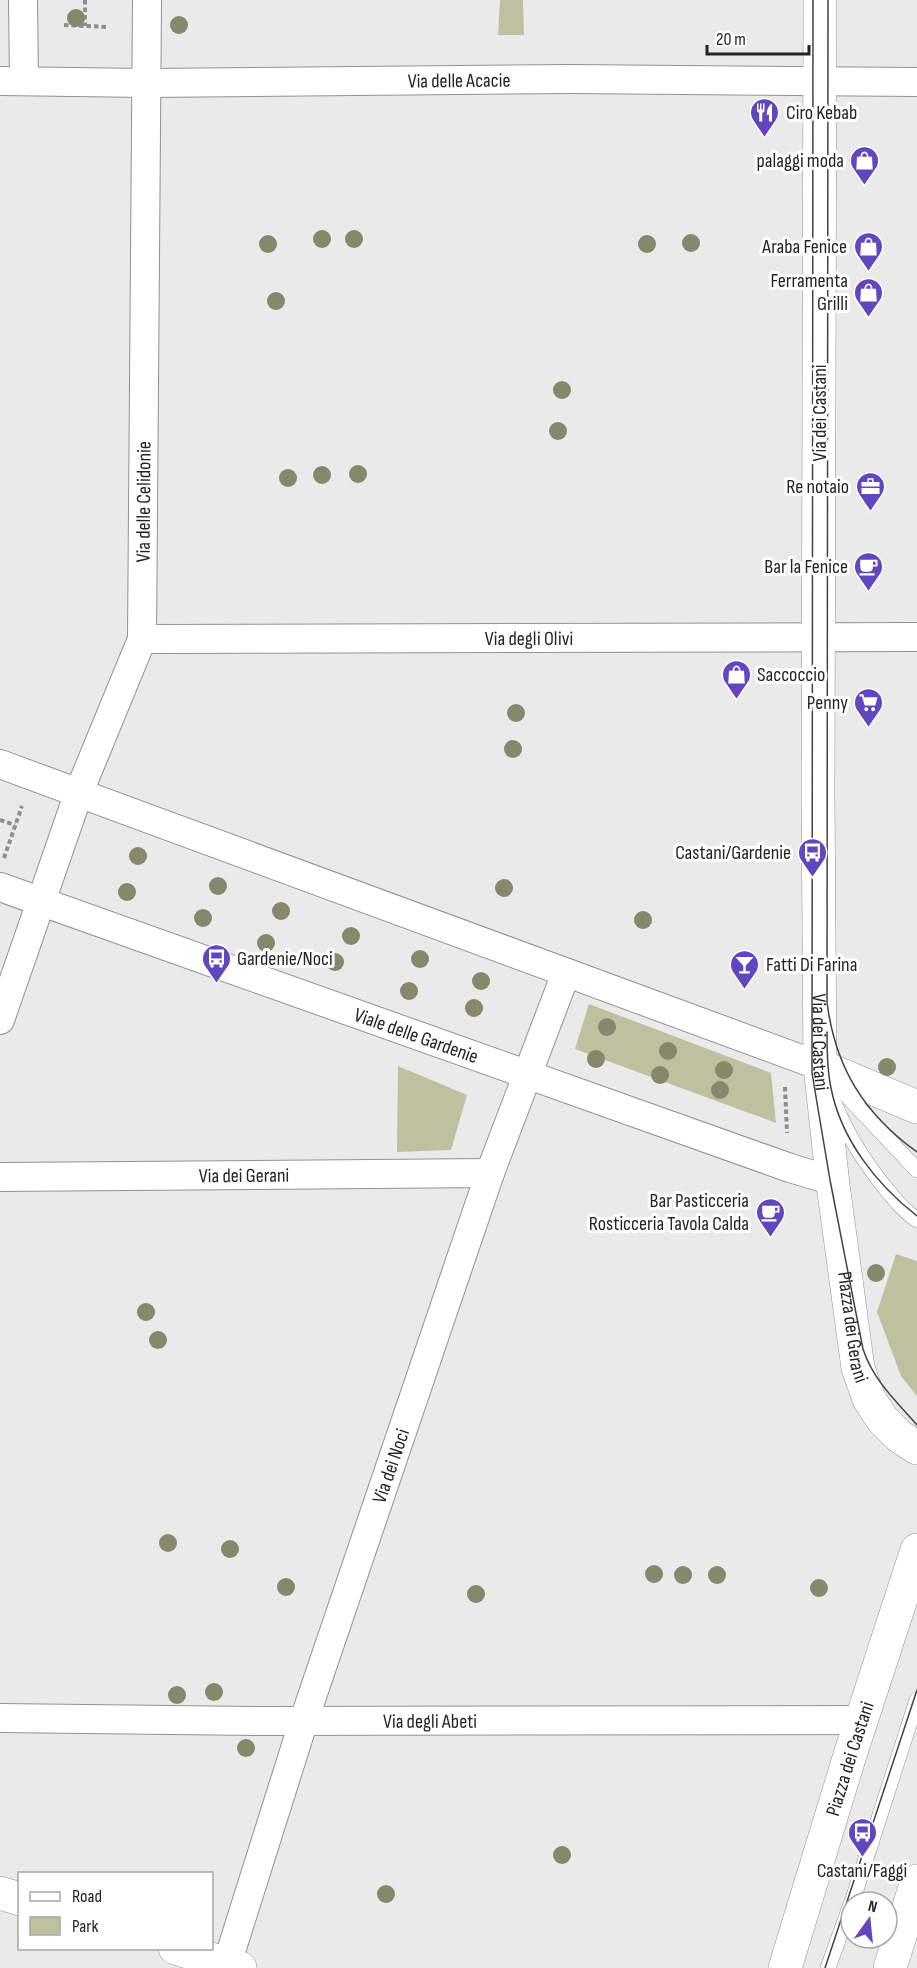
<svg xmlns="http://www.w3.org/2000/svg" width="917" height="1968" font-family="'Sofia Sans Condensed',sans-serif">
<rect width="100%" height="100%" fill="#eaeaeb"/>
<!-- green -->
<g fill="#bec1a0">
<polygon points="500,0 523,0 524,35 498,35"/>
<polygon points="589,1004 771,1073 776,1123 575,1049"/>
<polygon points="398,1066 467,1095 451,1150 397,1152"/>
<polygon points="896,1254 917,1261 917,1396 901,1376 877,1312"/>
</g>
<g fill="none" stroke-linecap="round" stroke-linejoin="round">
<defs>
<g id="lane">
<polyline points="834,1082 917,1170"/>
<path d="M 835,1105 C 848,1137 865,1163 887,1190 C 896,1201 905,1212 917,1220"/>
<polyline points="852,1902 917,1700"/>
<polyline points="828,1968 851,1904"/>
</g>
<g id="street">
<polyline points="23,0 24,81"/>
<path id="s1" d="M 0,81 L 147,83 L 571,79 L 917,82"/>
<path id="s2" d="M 142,639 L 917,637"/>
<polyline points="0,764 820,1066"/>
<path id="s3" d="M 0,887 L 790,1168 L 830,1180 L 833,1185"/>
<path id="s4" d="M 0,1020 L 79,792 L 142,639 L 147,0"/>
<path id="s5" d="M 0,1177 L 490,1173"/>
<path id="s6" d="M 0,1718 L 264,1721 L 861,1720"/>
<path id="s7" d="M 223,1968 L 227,1964 L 304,1720 L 490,1173 L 566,973"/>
</g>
<g id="secondary">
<path id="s8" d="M 820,0 L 818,796 L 820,1066 L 833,1185 L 858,1368 L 869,1399 L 883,1420 L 899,1436 L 917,1448"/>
<polyline points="820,1066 917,1107"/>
<polyline points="0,1893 20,1899"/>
<polyline points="175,1948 240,1968"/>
<path id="s9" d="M 785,1968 L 850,1755 L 917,1550"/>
<polyline points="890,1968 917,1881"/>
</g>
</defs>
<!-- lane casing -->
<use href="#lane" stroke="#929293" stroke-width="16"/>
<!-- street casing -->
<use href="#street" stroke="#929293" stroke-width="30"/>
<!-- secondary casing -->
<use href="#secondary" stroke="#929293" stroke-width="34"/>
<!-- path -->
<g stroke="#8e8e8f" stroke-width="4" stroke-dasharray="4.5 3" stroke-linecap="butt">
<polyline points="85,0 85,26"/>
<polyline points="64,25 108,27"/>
<polyline points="0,820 15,825"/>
<polyline points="4,858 22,806"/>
<polyline points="785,1087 787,1133"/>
</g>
<!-- lane -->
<use href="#lane" stroke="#fff" stroke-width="15"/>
<!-- street -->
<use href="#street" stroke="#fff" stroke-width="28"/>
<!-- secondary -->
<use href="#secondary" stroke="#fff" stroke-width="33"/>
<!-- tram -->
<g stroke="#424243" stroke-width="1.5">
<path d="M 813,0 L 812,1073 L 830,1180 L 863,1349 C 873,1380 896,1401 917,1425"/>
<path d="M 828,0 L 827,1002 C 835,1067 864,1114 917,1152"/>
<path d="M 827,1032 C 827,1051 827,1070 831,1088 C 841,1139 876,1184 917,1216"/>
<polyline points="825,1968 917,1690"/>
</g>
</g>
<!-- trees -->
<g fill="#86886b">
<circle cx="76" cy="18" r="9"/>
<circle cx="179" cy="25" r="9"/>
<circle cx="322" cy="239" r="9"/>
<circle cx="354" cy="239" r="9"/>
<circle cx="691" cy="243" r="9"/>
<circle cx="268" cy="244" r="9"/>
<circle cx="647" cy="244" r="9"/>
<circle cx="276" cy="301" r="9"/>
<circle cx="562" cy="390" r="9"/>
<circle cx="558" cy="431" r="9"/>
<circle cx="358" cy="474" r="9"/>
<circle cx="322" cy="475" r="9"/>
<circle cx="288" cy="478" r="9"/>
<circle cx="516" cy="713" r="9"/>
<circle cx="513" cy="749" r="9"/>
<circle cx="138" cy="856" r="9"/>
<circle cx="218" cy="886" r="9"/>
<circle cx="504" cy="888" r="9"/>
<circle cx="127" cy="892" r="9"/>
<circle cx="281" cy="911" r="9"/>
<circle cx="203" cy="918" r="9"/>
<circle cx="643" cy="920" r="9"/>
<circle cx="351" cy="936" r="9"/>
<circle cx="266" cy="943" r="9"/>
<circle cx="420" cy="959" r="9"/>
<circle cx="335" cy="962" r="9"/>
<circle cx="481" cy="981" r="9"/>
<circle cx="409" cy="991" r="9"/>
<circle cx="474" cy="1008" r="9"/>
<circle cx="607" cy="1027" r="9"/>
<circle cx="668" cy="1051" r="9"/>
<circle cx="596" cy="1059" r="9"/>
<circle cx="887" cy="1067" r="9"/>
<circle cx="724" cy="1070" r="9"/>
<circle cx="660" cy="1075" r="9"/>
<circle cx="720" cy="1090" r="9"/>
<circle cx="876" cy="1273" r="9"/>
<circle cx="146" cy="1312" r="9"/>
<circle cx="158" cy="1340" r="9"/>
<circle cx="168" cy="1543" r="9"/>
<circle cx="230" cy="1549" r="9"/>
<circle cx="654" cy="1574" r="9"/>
<circle cx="683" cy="1575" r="9"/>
<circle cx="717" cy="1575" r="9"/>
<circle cx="286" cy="1587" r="9"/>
<circle cx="819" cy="1588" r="9"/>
<circle cx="476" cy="1594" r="9"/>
<circle cx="214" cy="1692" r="9"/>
<circle cx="177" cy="1695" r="9"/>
<circle cx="246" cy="1748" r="9"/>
<circle cx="562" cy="1855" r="9"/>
<circle cx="386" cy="1894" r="9"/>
</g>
<!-- icons -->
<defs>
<symbol id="restaurant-pin" viewBox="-11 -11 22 30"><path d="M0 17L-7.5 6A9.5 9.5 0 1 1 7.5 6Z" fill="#6046bf" stroke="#fff"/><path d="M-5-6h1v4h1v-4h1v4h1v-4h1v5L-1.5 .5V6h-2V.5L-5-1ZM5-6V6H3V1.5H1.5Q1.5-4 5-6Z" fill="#fff"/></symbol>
<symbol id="shop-pin" viewBox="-11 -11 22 30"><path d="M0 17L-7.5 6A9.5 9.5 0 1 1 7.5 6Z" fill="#6046bf" stroke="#fff"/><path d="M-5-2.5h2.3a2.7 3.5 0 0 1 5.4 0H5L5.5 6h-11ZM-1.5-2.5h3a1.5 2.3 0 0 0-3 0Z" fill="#fff"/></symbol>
<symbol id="office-pin" viewBox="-11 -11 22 30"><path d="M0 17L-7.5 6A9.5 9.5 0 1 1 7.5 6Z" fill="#6046bf" stroke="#fff"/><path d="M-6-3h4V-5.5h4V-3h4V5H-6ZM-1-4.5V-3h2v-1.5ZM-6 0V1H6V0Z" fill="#fff"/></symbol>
<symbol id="cafe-pin" viewBox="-11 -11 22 30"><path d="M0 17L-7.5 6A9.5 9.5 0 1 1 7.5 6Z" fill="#6046bf" stroke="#fff"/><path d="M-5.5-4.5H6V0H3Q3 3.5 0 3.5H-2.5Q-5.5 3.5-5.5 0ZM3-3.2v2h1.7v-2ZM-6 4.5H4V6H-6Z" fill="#fff"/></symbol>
<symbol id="supermarket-pin" viewBox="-11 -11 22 30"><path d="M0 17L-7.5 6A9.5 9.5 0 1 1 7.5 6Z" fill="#6046bf" stroke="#fff"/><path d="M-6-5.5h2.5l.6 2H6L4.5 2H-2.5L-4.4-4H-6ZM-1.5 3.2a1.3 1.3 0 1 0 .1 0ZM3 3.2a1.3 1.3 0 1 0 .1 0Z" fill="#fff"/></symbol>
<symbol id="bus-pin" viewBox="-11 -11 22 30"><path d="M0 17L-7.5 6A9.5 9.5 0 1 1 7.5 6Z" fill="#6046bf" stroke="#fff"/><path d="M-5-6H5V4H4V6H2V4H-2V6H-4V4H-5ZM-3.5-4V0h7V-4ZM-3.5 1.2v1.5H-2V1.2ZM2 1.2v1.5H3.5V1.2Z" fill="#fff"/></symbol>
<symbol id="bar-pin" viewBox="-11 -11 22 30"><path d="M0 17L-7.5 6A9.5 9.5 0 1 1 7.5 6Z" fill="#6046bf" stroke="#fff"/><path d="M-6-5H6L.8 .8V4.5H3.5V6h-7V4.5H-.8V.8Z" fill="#fff"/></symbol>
</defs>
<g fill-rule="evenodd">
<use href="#restaurant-pin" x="748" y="96" width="33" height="45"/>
<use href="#shop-pin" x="848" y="144" width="33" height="45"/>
<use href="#shop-pin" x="852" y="230" width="33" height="45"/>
<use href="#shop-pin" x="852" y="276" width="33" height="45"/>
<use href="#office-pin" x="854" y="470" width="33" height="45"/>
<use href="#cafe-pin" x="852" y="550" width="33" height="45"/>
<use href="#shop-pin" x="720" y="658" width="33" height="45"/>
<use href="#supermarket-pin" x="852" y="686" width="33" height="45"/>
<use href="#bus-pin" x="796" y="836" width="33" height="45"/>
<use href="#bus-pin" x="200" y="942" width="33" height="45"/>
<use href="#bar-pin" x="728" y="948" width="33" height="45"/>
<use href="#cafe-pin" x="754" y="1196" width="33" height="45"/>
<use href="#bus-pin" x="846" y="1816" width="33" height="45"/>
</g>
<g text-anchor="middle" stroke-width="6" stroke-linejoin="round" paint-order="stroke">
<!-- street labels -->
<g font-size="20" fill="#242425" stroke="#fff">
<text dy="7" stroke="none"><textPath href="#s1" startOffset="459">Via delle Acacie</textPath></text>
<text transform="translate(819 413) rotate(-90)" y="7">Via dei Castani</text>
<text dy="7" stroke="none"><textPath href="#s4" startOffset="544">Via delle Celidonie</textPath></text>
<text dy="7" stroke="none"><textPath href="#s2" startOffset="387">Via degli Olivi</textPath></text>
<text dy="7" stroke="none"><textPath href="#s3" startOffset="442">Viale delle Gardenie</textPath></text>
<text dy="7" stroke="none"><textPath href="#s8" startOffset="1042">Via dei Castani</textPath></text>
<text dy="7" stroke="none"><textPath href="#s5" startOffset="244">Via dei Gerani</textPath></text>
<text dy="7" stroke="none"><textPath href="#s8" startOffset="1329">Piazza dei Gerani</textPath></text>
<text dy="7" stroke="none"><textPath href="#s7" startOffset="530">Via dei Noci</textPath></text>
<text dy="7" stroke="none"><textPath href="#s6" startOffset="430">Via degli Abeti</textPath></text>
<text dy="7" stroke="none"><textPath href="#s9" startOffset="219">Piazza dei Castani</textPath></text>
</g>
<!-- poi labels -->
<g font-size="20" fill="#242425" stroke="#fff" text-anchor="end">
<text x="786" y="119" text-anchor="start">Ciro Kebab</text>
<text x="844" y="167">palaggi moda</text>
<text x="847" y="253">Araba Fenice</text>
<text x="848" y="287">Ferramenta<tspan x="848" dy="23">Grilli</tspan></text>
<text x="849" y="493">Re notaio</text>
<text x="848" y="573">Bar la Fenice</text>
<text x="757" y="681" text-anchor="start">Saccoccio</text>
<text x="848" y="709">Penny</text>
<text x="791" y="859">Castani/Gardenie</text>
<text x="237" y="965" text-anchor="start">Gardenie/Noci</text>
<text x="766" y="971" text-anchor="start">Fatti Di Farina</text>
<text x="749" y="1207">Bar Pasticceria<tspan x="749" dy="23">Rosticceria Tavola Calda</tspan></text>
<text x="862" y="1877" text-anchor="middle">Castani/Faggi</text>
</g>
</g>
<!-- legend -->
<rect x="18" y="1872" width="195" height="78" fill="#ffffff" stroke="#a7a7a8" stroke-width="1.5"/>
<rect x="30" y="1892" width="30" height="9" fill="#ffffff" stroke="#a7a7a8" stroke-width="1.5"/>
<text x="72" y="1902" font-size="18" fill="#242425">Road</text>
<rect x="30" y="1917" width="30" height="18" fill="#bec1a0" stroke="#a7a7a8" stroke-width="1.5"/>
<text x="72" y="1932" font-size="18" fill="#242425">Park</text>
<!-- north arrow -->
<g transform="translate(869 1920) rotate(15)"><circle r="28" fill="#ffffff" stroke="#a7a7a8" stroke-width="1.5"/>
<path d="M0-4.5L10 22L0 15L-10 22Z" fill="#6046bf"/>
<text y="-9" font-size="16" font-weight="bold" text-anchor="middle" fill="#242425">N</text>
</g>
<!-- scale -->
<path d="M707 45v9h102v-9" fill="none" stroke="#242425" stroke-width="3"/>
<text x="716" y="45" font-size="18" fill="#242425" stroke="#ffffff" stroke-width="4.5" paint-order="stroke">20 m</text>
</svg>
